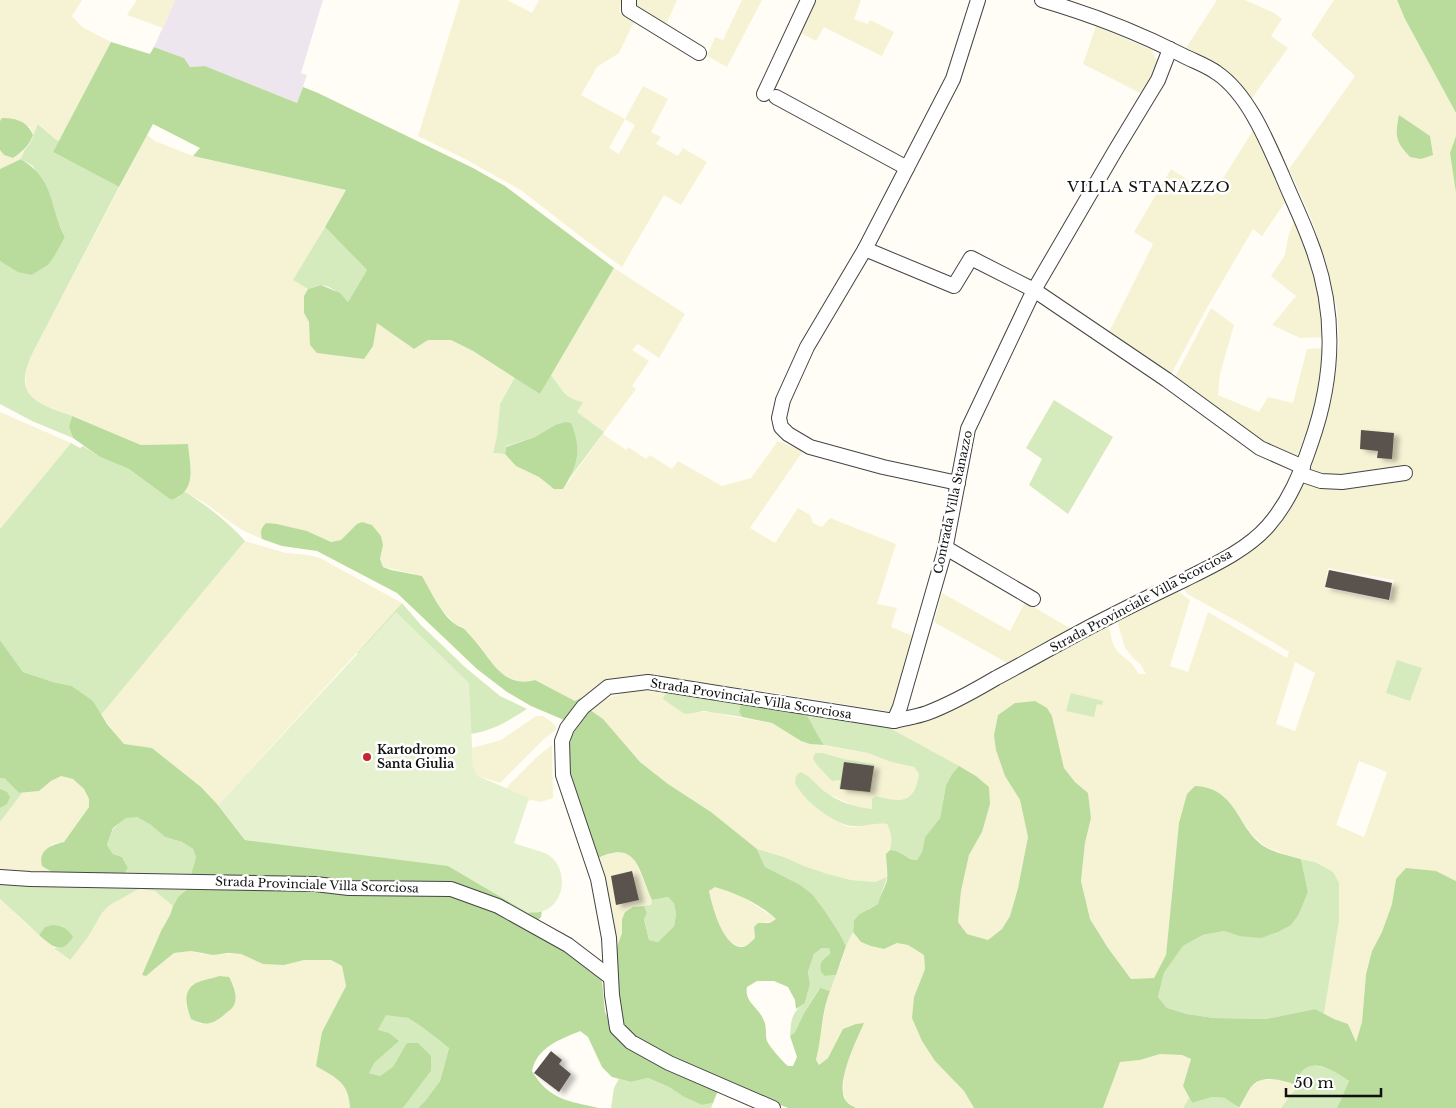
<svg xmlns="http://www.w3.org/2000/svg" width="1456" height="1108" font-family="'Libre Baskerville',serif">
<defs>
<filter id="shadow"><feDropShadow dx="5.5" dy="3" stdDeviation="2.5" flood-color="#0004"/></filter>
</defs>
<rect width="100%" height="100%" fill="#fffdf5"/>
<!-- industrial -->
<polygon fill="#eee6ef" points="175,0 323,0 301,73 307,75 297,103 205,66 190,67 184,58 154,47"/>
<!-- farmland -->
<g fill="#f6f3d4" fill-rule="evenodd">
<polygon points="0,0 82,0 72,16 82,27 111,42 59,141 55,139 39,124 33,135 30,127 17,120 11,118 2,118 0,121"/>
<polygon points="137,0 175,0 163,28 127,15"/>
<path d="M 460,0 L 507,0 L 532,13 L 539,0 L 622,0 L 619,12 L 634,22 L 619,53 L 597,67 L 581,95 L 625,119 L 643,86 L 668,99 L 651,132 L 661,137 L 656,144 L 678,156 L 683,148 L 707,162 L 681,205 L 664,195 L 622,267 L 576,233 L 522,191 L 467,160 L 418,136 ZM 625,119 L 635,125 L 619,154 L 609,148 Z"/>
<polygon points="630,0 677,0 664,29 632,10"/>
<polygon points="742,0 762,0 727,67 707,56 715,37 723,40"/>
<polygon points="812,0 861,0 854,19 868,24 870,20 894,32 882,56 824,27 816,41 797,31"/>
<polygon points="1217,0 1245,0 1274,13 1282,19 1271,36 1288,48 1252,98 1241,85 1218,68 1184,51"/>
<path d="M 1334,0 L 1397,0 L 1405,19 L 1456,113 L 1456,136 L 1450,153 L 1456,193 L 1456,881 L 1436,871 L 1396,879 L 1392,904 L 1382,933 L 1372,951 L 1366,974 L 1362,1022 L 1356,1043 L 1348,1024 L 1334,1019 L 1324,1014 L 1339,921 L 1315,862 L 1290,856 L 1266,847 L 1253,836 L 1225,797 L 1206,787 L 1195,786 L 1175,862 L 1166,955 L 1154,978 L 1131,979 L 1108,948 L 1090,919 L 1081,881 L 1085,843 L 1091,818 L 1088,793 L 1075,782 L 1064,768 L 1052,716 L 1015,703 L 998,715 L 994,735 L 1005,776 L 1020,800 L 1028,837 L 1018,888 L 1010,916 L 1002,929 L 988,940 L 967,934 L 958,922 L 961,891 L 969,855 L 982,832 L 989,787 L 976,776 L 888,727 L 914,724 L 935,718 L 966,703 L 1108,624 L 1113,644 L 1117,651 L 1132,664 L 1139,674 L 1146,674 L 1141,665 L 1133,658 L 1125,648 L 1117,621 L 1175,589 L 1190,600 L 1170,666 L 1188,672 L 1208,612 L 1287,658 L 1289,652 L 1244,625 L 1187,594 L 1183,586 L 1231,560 L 1302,479 L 1340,478 L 1317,474 L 1308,469 L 1320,438 L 1332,398 L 1339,343 L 1337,309 L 1326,262 L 1310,216 L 1289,169 L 1355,76 L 1311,35 ZM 1399,115 L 1409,122 L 1421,159 ZM 1328,568 L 1394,580 L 1390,602 L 1325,588 ZM 1295,662 L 1315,673 L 1295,731 L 1276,724 ZM 1359,761 L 1387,772 L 1364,837 L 1336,825 Z"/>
<polygon points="1096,26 1152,50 1158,64 1146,96 1083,64"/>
<polygon points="1254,129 1286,201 1262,236 1253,229 1208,306 1169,378 1108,334 1153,244 1134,232 1171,169 1212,196"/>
<polygon points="147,135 155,141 193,156 346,190 294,280 308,289 304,296 304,313 309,322 317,353 326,354 373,346 377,322 414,349 428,340 451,340 473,351 515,377 500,404 497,436 493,453 505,454 516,466 539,477 550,486 563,489 603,434 626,450 628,447 646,459 650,455 672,469 678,461 722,486 751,478 778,441 803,451 750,528 775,543 798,508 810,515 813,523 822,527 830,518 896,544 877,604 897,608 891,627 915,637 892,712 768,692 646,675 601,686 575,701 535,680 526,683 511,679 497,670 490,662 480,646 463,627 456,625 441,609 422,576 383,567 380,559 383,545 381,536 372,525 357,525 341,540 331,542 307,531 277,524 261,532 262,539 242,530 226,519 208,505 184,491 189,484 191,467 188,444 141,445 67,414 41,404 31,397 26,387 25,376 31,356"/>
<polygon points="0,150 4,155 13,158 24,151 21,159 0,169"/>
<polygon points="1294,221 1310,262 1319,289 1324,337 1300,338 1272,325 1296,296 1271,276 1285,255 1288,237"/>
<polygon points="614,268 685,314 659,358 638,344 632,350 649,361 632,386 636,389 604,432 577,412 573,400 563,391 551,375"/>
<polygon points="1211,308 1234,325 1220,374 1218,395 1259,412 1268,397 1293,403 1307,349 1324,348 1318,401 1295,461 1244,433 1173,381"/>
<polygon points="0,412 71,443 0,529"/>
<polygon points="245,541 286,553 308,555 320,558 402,603 218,805 201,787 152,748 124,745 101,715"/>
<polygon points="942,593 1010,631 1025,602 1073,630 1009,664 934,622"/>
<path d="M 655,690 L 677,693 L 671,693 L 696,712 L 713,712 L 729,716 L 772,723 L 801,741 L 810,744 L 816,744 L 868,753 L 891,762 L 914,767 L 919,774 L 917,784 L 912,795 L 903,801 L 891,800 L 876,796 L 872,800 L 872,809 L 857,807 L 826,793 L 813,782 L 809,777 L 804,797 L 818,808 L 845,826 L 855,827 L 879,822 L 887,824 L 891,832 L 892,839 L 890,850 L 886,854 L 887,877 L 875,882 L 851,880 L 828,874 L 804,866 L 784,857 L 757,849 L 711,812 L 668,784 L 640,762 L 590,710 L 600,701 L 629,691 ZM 823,753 L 844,759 L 875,764 L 840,780 Z"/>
<polygon points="536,716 543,716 549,720 553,723 557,729 544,739 500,783 478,776 473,766 472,748 501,740"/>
<polygon points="552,745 553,798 541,802 531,800 528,801 503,798 508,786 538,756"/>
<polygon points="61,776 73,779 84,789 89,799 89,807 64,842 52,844 42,866 52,872 0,871 0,822 22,793 39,791 51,781"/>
<polygon points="625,852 632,857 636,863 652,900 651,905 648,906 633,907 625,912 622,919 622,933 614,955 596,859 611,853"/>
<polygon points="715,886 744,898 777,919 770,923 765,922 754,927 755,938 747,946 739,946 730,942 723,934 712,904 709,891"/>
<path d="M 140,889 L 155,891 L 173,906 L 170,915 L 161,931 L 142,975 L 153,971 L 174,953 L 191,951 L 203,954 L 241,954 L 263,964 L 284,965 L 304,960 L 331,960 L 342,966 L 346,986 L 322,1032 L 341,1081 L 350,1097 L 350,1108 L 0,1108 L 0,899 L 27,925 L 69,960 L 88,937 L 102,913 L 110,905 L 135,891 ZM 219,976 L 234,985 L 235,998 L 233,1007 L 201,1024 L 191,1019 L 186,1005 L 187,993 L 193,985 Z"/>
<polygon points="853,932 861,942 884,949 897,943 908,945 924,955 925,969 914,997 935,1061 964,1091 974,1108 856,1108 846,1101 843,1091 844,1074 849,1057 863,1023 835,1046 828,1058 819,1065 816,1060 827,997 842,960 846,946"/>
<polygon points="1160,1054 1182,1055 1191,1059 1183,1086 1189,1098 1183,1108 1103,1108 1120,1062 1140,1060"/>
<polygon points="1276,1079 1300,1086 1292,1093 1281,1108 1239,1108 1252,1086 1261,1080"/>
</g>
<!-- green -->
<g fill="#d5ebbd">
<path d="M 38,124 L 55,139 L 59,141 L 53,152 L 119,187 L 31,356 C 29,362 26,369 25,376 C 22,403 53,408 72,416 L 69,427 L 73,438 L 32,421 L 0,404 L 0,261 L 32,275 L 48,265 L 54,257 L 65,237 L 33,166 L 21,159 L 24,151 L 30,143 Z"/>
<path d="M 325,227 L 367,270 L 348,302 C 341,295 331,285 320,285 C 316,286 312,288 308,289 L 293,280 Z"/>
<path d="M 551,375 C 562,389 565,399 583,402 L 577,412 L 604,432 L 569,479 L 576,461 L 555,425 L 535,437 L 506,446 L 505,454 L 493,453 L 497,436 L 500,404 L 515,377 L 540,394 Z"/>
<polygon points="1054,400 1113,437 1068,514 1029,485 1042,459 1026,448"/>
<path d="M 71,443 L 80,448 L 83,446 L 100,457 L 129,469 L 171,500 L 179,497 L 184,491 C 206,505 227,521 245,541 L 101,715 L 93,701 L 72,686 L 53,682 L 23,672 L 0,640 L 0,529 Z"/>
<path d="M 402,603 L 421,625 L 466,668 L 500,696 L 527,709 C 503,724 491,732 462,735 L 357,653 Z"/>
<polygon points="1397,660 1422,668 1410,701 1386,693"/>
<polygon points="667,693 677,693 741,703 739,712 742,717 704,711 687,714 683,713 663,699 664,696"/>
<polygon points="1071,693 1103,701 1102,705 1097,704 1094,717 1066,711"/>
<path d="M 805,713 L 888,727 L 959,766 L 952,774 L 946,785 L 940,818 L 925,837 L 922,852 L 917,860 C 906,859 901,850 890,850 C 892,839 892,833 887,824 C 875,822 865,827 853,826 C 839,826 813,807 804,796 C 801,792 798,788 795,784 L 796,776 L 800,772 C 809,774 816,785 824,791 C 838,802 855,807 872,809 L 872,799 L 876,796 C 902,803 914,804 919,774 L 914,767 L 891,762 L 868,753 L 824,745 C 817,735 813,724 805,713 Z"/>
<polygon points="815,753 823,753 844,759 875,764 871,793 839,789 840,780 832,781 817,765 813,759"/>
<polygon points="0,778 4,778 19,793 22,793 0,822"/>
<polygon points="126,817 137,817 151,825 165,837 182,842 193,849 196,857 190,878 124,874 128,868 122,857 113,854 107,845 113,829"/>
<path d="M 757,849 L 784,857 L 804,866 L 828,874 L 851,880 L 875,882 L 887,877 C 885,886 880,895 878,904 L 870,908 L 854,920 L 853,932 L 846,946 L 840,934 L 825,911 L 813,895 L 765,867 Z"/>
<polygon points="1301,859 1315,862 1333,872 1339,883 1339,921 1324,1014 1315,1009 1266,1019 1214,1018 1187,1014 1167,1008 1158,997 1164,973 1183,946 1203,935 1224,931 1239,936 1299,914 1308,892"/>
<path d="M 0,879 L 192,885 L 178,897 L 173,906 L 155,891 L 140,889 L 135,891 L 110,905 L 102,913 L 88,937 L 70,960 L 54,948 L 60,948 L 63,927 C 53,923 44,927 39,935 L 0,899 Z"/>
<polygon points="668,897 674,902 676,914 674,926 658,942 649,940 644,918 647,913 644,906 651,905 652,900"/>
<path d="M 822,948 L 829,948 L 830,955 L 823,960 L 825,976 L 836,975 L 830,991 L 819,989 L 804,1013 L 795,1032 L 790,1036 C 791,1021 791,1012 805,1003 L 810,984 L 808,972 L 814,954 Z"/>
<polygon points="386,1014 408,1018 422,1027 449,1048 440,1081 425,1101 418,1108 403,1108 431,1071 393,1068 380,1076 369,1073 375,1062 378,1030"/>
<path d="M 1311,1065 L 1329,1068 L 1349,1081 L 1337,1108 L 1281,1108 L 1292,1093 L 1300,1086 L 1298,1077 C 1302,1070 1304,1068 1311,1065 Z"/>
<polygon points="648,1078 669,1087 684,1097 702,1105 713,1103 711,1108 611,1108 614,1088 619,1079 631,1082"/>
<polygon points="1212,1097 1226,1098 1238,1108 1183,1108 1189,1098 1192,1103"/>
</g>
<!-- forest -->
<g fill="#b9dc9c" fill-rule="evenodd">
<polygon points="1397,0 1456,0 1456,113 1405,19"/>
<polygon points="111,42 150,54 154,47 184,58 190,67 205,66 297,103 303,87 318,93 473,168 505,186 614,268 540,394 473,351 451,340 428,340 414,349 377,323 373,346 364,359 317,353 310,345 309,322 304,313 304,296 308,289 321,285 340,293 348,302 367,270 325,227 346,190 193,156 200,148 153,124 119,187 53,152"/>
<path d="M 1399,115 L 1430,136 L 1433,155 L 1421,159 L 1410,157 C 1395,141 1395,136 1399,115 Z"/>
<path d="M 2,118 C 16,118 27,121 33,135 C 29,146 23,151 13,158 L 4,155 L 0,150 L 0,121 Z"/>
<polygon points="1456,136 1456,193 1450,153"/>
<path d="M 21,159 C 56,181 48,205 65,237 L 54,257 L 48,265 L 32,275 L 18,272 L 0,261 L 0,169 Z"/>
<path d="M 72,416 L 141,445 L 188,444 C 190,466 198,491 171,500 L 129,469 L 100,457 L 73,438 L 69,427 Z"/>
<path d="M 566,422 L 571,423 C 582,450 578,465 563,489 L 554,489 L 539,477 L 516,466 L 505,454 L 506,447 L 535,437 L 555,425 Z"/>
<path d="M 362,522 L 372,525 L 381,536 L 383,545 L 380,559 L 383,567 L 391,570 L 422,576 C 431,591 441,614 455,624 C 460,628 463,626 467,632 C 472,637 476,642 480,647 C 494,666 507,688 535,680 L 575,701 L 582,697 L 564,720 L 531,706 L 507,692 L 477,669 L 397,593 L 317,551 L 282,546 L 262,539 C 260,531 261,528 266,523 L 277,524 L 307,531 L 331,542 L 341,540 L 357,524 Z"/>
<path d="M 0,640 L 23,672 L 53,682 L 72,686 L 93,701 L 107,724 L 124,744 L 152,748 L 201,787 L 218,805 L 245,840 L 436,852 L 542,909 L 541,917 L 535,924 L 452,887 L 190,878 L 196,857 L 193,849 L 182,842 L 165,837 L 151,825 L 137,817 L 126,818 L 113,828 L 107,845 L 113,854 L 122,857 L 128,868 L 124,874 L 52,872 L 42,866 C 38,850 51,845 64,842 L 89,807 L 89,799 L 84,789 L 73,779 L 61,776 L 51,781 L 39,791 L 19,793 L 4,778 L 0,778 Z"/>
<path d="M 1035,701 L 1047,708 L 1052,716 L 1064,768 L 1075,782 L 1088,793 L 1091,818 L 1085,843 L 1081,881 L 1090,919 L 1108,948 L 1131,979 L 1154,978 L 1166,955 L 1179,823 L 1187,794 L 1195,786 C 1239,788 1237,832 1267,848 C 1277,853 1290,856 1301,859 L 1308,892 L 1299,914 L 1291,925 L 1278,932 L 1261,938 L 1239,936 L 1224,931 L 1203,935 L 1183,946 L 1164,973 L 1158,997 L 1167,1008 L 1187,1014 L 1214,1018 L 1266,1019 L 1315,1009 L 1334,1019 L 1348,1024 L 1356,1042 L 1362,1022 L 1366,974 L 1372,951 L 1382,932 L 1392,904 L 1396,879 L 1406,868 L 1436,871 L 1456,881 L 1456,1108 L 1337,1108 L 1349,1081 C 1334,1071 1310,1054 1298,1077 L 1300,1086 C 1286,1082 1263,1072 1251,1087 C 1247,1093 1243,1101 1239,1108 L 1225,1098 L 1212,1097 L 1192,1103 L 1183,1086 L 1191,1059 L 1182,1055 L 1160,1054 L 1140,1060 L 1120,1062 L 1103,1108 L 974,1108 L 964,1091 L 935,1061 L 922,1041 L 912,1018 L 914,997 L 925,969 L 924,955 L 908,945 L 897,943 L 884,949 L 871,946 L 861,942 L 853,932 L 854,920 L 860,914 L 878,904 C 880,895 885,888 887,880 C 888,872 886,862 886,854 L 890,850 C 902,850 906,860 917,860 L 922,852 L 925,837 L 940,818 L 946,785 L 952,774 L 959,766 L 976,776 L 989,787 L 990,804 L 982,832 L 969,855 L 961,891 L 958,922 L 967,934 L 988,940 L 1002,929 L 1010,916 L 1018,888 L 1028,837 L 1020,800 L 1005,776 L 996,750 L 994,735 L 998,715 L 1015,703 Z"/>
<path d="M 741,703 L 805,713 C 813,724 817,735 824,745 L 810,744 L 801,741 L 772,723 L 742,717 L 739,712 Z"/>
<path d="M 590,710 L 603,719 L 640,762 L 668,784 L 711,812 L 757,849 L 765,867 L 800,885 L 813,895 L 825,911 L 840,934 L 846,946 L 836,975 L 825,976 L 821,972 C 819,961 823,960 830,954 L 829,948 L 822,948 L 814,954 L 808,972 L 810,984 L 805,1003 L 796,1009 L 795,1000 L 788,987 L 774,981 L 757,981 L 747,987 C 744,1003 760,1008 764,1021 C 767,1027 765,1035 767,1041 C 769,1046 783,1062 788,1066 L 793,1066 L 797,1057 L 790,1036 L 795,1032 L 804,1013 L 820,988 L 830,991 C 821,1013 822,1037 816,1060 L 819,1065 L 828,1058 L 843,1029 L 856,1024 L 864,1023 C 857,1039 834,1085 846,1101 C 848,1104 853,1106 856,1108 L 788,1108 L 725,1083 L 643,1046 L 626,1033 L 620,1015 L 614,955 L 622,933 L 622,919 L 625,912 L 633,907 L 644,906 L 647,913 L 644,919 L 649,940 L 658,942 L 674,926 L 676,914 L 674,903 L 668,897 L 652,900 C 638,870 638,838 596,859 C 587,830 562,771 570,743 C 573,730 582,720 590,710 ZM 715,887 C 736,893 760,904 776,919 L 770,923 L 758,923 L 754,927 L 755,938 C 753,940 749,944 746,946 C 724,954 712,905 709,891 Z"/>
<polygon points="0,789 7,792 10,797 7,804 0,808"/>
<path d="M 192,885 L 448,889 L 498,908 L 601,972 L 605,1012 L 615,1034 L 719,1088 L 713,1103 L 702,1105 L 684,1097 L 669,1087 L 648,1078 L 631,1082 L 612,1077 L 602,1067 L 588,1037 L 580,1031 C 559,1040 537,1047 532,1071 C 549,1100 568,1101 599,1108 L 418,1108 L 425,1101 L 440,1081 L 449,1048 L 422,1027 L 408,1018 L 386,1015 L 378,1030 L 389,1033 L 399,1041 L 375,1062 L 369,1073 L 380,1076 L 393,1067 L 407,1043 L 418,1043 L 431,1056 L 431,1071 L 403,1108 L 350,1108 C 349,1082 336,1078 316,1066 L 322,1032 L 346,986 L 342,966 L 331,960 L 304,960 L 284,965 L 263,964 L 241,954 L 228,953 L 213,955 L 191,951 L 174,953 L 146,976 L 142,975 L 161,931 L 170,915 L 173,906 L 178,897 Z"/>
<path d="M 53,925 C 62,925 68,929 73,937 C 61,956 52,946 39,935 L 45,927 Z"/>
<path d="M 219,976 L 229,977 C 233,984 239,998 233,1007 C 231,1010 226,1012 224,1015 C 212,1025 205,1026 191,1019 C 187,1008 182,994 193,985 C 199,980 212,979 219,976 Z"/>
</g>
<!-- pitch -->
<path fill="#e6f2cf" d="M 396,612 L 469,683 L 473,766 L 478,776 L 529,798 L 514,843 C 523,847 544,851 550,856 C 569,871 565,906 540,912 C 536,913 532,912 528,913 L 448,866 L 245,840 L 218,805 Z"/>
<!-- building -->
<g fill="#5a524d" filter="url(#shadow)">
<polygon points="1361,430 1394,433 1392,459 1377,458 1378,451 1360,449"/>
<polygon points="1329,570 1392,583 1389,600 1325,587"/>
<polygon points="844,762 874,766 870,792 840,789"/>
<polygon points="632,871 639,900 616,905 611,876"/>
<polygon points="551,1051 562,1060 559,1064 571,1074 559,1092 534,1073"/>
</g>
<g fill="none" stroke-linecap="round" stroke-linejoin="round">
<defs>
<g id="minor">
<polyline points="629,0 629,10 699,53"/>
<polyline points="764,94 808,0"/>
<polyline points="776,97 907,168"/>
<polyline points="865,249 954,286 971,258 1034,290 1167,380 1260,448 1303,467"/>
<polyline points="1300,474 1321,481 1342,482 1405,473"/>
<polyline points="958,483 883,467 810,447 788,434 781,427 779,418 783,400 807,347 865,249 953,79 978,0"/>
<polyline points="946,548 1033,599"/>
<polyline points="894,721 900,707 945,550 968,429 1034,290 1115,151 1158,80 1170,49"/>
<polyline points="0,877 30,879 315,884 349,888 451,889 498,906 568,945 610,977"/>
<path d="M 773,1108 L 669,1063 L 631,1042 L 617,1028 L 612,995 L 609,938 L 598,879 L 563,775 L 562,741 L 567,728 L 583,707 L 608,687 L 648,682 L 894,721 C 905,718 916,717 927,713 C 951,704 974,691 996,678 C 1034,658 1071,636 1109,617 C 1134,604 1159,592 1184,580 C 1212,566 1247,550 1268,526 C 1289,502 1301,473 1311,443 C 1335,375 1337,309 1310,241 C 1302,219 1291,197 1282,175 C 1267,141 1248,94 1217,73 C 1206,65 1193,61 1182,55 C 1137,32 1090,14 1042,0"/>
</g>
</defs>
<!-- minor casing -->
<use href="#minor" stroke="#444" stroke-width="16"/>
<!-- minor -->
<use href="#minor" stroke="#fff" stroke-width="14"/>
</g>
<!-- markers -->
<circle fill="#c4262e" stroke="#fff" stroke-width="2" cx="367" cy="757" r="5"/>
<g text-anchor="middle" stroke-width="5" stroke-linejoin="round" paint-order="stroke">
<!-- street labels -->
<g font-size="12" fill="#111" stroke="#fff">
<text transform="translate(953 502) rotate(-78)" y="4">Contrada Villa Stanazzo</text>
<text transform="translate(1141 601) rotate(-28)" y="4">Strada Provinciale Villa Scorciosa</text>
<text transform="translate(751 699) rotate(9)" y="4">Strada Provinciale Villa Scorciosa</text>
<text transform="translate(317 885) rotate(2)" y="4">Strada Provinciale Villa Scorciosa</text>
</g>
<!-- poi labels -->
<g font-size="12" font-weight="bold" fill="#111" stroke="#fff" text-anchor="start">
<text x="377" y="754">Kartodromo<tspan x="377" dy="14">Santa Giulia</tspan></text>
</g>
<!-- quarter labels -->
<g font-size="15" letter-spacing="1" fill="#111" stroke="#fff">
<text x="1149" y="192">VILLA STANAZZO</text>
</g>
</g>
<!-- scale -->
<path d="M1286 1088v8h95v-8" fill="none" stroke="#111111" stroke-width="2.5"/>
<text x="1294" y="1088" font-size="15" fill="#111111" stroke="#ffffff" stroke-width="4" paint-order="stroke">50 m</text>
</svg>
